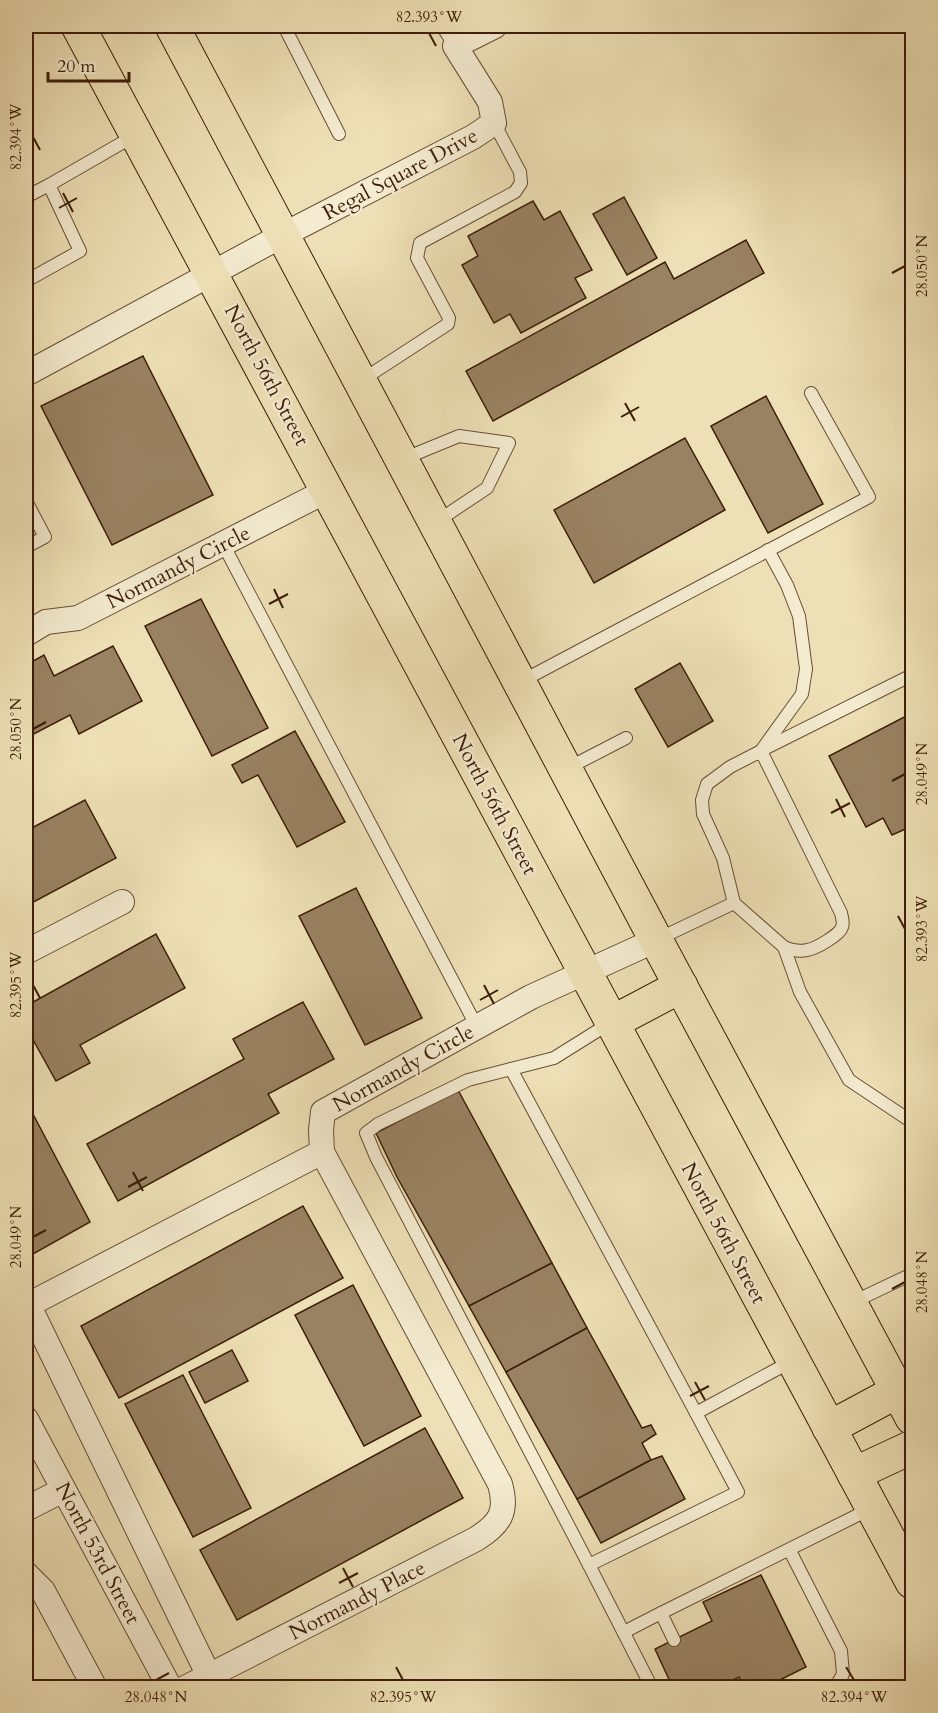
<svg xmlns="http://www.w3.org/2000/svg" width="938" height="1713" font-family="Cardo,serif">
<rect width="100%" height="100%" fill="#eee0b6"/>
<filter id="stains"><feTurbulence type="fractalNoise" baseFrequency=".00333" numOctaves="4"/><feColorMatrix values="0 0 0 0 .2 0 0 0 0 .09 0 0 0 0 .02 0 0 0 .5 -.17"/></filter>
<radialGradient id="worn" r=".72"><stop offset=".6" stop-color="#630" stop-opacity="0"/><stop offset="1" stop-color="#630" stop-opacity=".3"/></radialGradient>
<!-- building -->
<g fill="#998262" stroke="#3c1d07" stroke-width="1.5">
<polygon points="624,197 657,258 627,275 593,214"/>
<polygon points="533,201 544,220 560,211 592,270 575,278 586,298 521,333 510,314 494,323 462,265 478,256 468,236"/>
<polygon points="746,240 764,273 493,421 466,371 665,262 674,279"/>
<polygon points="143,356 213,495 112,545 41,406"/>
<polygon points="766,396 823,504 768,533 711,426"/>
<polygon points="685,438 725,510 594,583 554,510"/>
<polygon points="201,599 268,728 212,756 145,626"/>
<polygon points="113,646 142,701 79,734 70,715 26,738 26,665 44,655 54,676"/>
<polygon points="680,663 713,721 668,747 635,689"/>
<polygon points="912,713 912,831 910,827 892,835 883,818 866,827 829,756"/>
<polygon points="295,731 345,822 297,847 258,775 242,783 232,765"/>
<polygon points="85,800 116,858 26,906 26,831"/>
<polygon points="356,888 422,1018 365,1045 299,916"/>
<polygon points="156,934 185,988 80,1045 90,1063 56,1081 26,1027 26,1006"/>
<polygon points="303,1002 334,1059 268,1094 279,1113 118,1201 87,1144 244,1059 233,1039"/>
<polygon points="458,1090 552,1263 469,1306 397,1177 376,1133"/>
<polygon points="26,1101 90,1222 33,1254 26,1240"/>
<polygon points="303,1206 343,1278 119,1398 81,1326"/>
<polygon points="552,1263 587,1328 506,1372 469,1306"/>
<polygon points="353,1285 421,1416 364,1446 295,1315"/>
<polygon points="587,1328 642,1428 651,1425 656,1434 642,1443 651,1460 577,1499 506,1372"/>
<polygon points="232,1350 248,1381 205,1403 189,1372"/>
<polygon points="183,1375 251,1508 193,1537 125,1404"/>
<polygon points="425,1428 463,1498 237,1620 200,1550"/>
<polygon points="662,1456 685,1499 601,1543 577,1499 651,1460"/>
<polygon points="761,1575 806,1667 764,1688 744,1688 739,1677 717,1688 673,1688 655,1649 712,1621 703,1602"/>
</g>
<g fill="none" stroke-linecap="round" stroke-linejoin="round">
<defs>
<g id="lane">
<polyline points="284,26 339,134"/>
<polyline points="442,26 455,46"/>
<polyline points="49,185 134,136"/>
<polyline points="26,197 49,185 80,251 26,281"/>
<polyline points="362,380 448,324 449,318 417,258 420,243 515,192 521,183 520,172 494,123"/>
<polyline points="403,459 459,436 509,443 487,488 436,522"/>
<polyline points="26,501 45,537 26,547"/>
<polyline points="223,544 477,1027"/>
<polyline points="522,681 869,497 811,393"/>
<polyline points="762,750 912,675"/>
<path d="M 761,751 L 841,913 C 842,918 844,923 842,927 C 840,935 815,949 807,950 C 799,952 791,950 784,947 L 734,903 L 723,858 L 703,814 L 702,800 L 707,784 L 730,767 Z"/>
<polyline points="761,751 802,694 806,669 799,616 787,585 768,550"/>
<polyline points="568,768 626,738"/>
<polyline points="656,940 734,903"/>
<polyline points="784,947 800,992 849,1080 912,1122"/>
<polyline points="610,1023 554,1058 468,1080 378,1124 366,1133 376,1157 589,1565 738,1492 696,1413 792,1361"/>
<polyline points="511,1069 696,1413"/>
<polyline points="851,1303 912,1274"/>
<polyline points="790,1551 841,1651 843,1674 835,1688"/>
<polyline points="589,1565 652,1688"/>
<polyline points="624,1632 661,1613"/>
<polyline points="674,1640 661,1613 870,1509"/>
</g>
<g id="street">
<polyline points="26,374 283,235 473,137 494,123 490,102 455,46 495,26"/>
<polyline points="26,634 46,622 78,618 328,490"/>
<polyline points="26,952 122,902"/>
<polyline points="26,1300 209,1676"/>
<polyline points="26,1306 322,1152 321,1130 323,1112 531,997 656,940"/>
<polyline points="26,1419 170,1688"/>
<polyline points="26,1509 63,1490"/>
<polyline points="26,1574 43,1591 95,1688"/>
<path d="M 185,1688 L 476,1539 C 500,1524 508,1512 500,1484 L 322,1152"/>
</g>
<g id="primary">
<polyline points="78,26 912,1582"/>
<polyline points="172,26 656,940 912,1418"/>
<polyline points="611,1023 681,986"/>
<polyline points="829,1428 898,1391"/>
<polyline points="854,1474 912,1447"/>
</g>
</defs>
<!-- lane casing -->
<use href="#lane" stroke="#684e33" stroke-width="14"/>
<!-- street casing -->
<use href="#street" stroke="#684e33" stroke-width="26"/>
<!-- primary casing -->
<use href="#primary" stroke="#3c1d07" stroke-width="35"/>
<!-- lane -->
<use href="#lane" stroke="#f4ebd0" stroke-width="12"/>
<!-- street -->
<use href="#street" stroke="#f4ebd0" stroke-width="24"/>
<!-- primary -->
<use href="#primary" stroke="#eee0b6" stroke-width="33"/>
</g>
<!-- ticks -->
<path fill="none" stroke="#3c1d07" stroke-width="2" d="M 429,33 L 436,46M 33,137 L 40,150M 63,193 L 73,212M 59,208 L 77,198M 892,273 L 905,266M 625,403 L 635,421M 621,417 L 639,407M 274,589 L 283,608M 269,604 L 288,594M 33,729 L 46,722M 892,781 L 905,774M 836,799 L 845,817M 831,813 L 850,803M 898,916 L 905,929M 33,985 L 40,998M 484,985 L 494,1004M 480,1000 L 498,990M 133,1172 L 143,1191M 128,1187 L 147,1177M 33,1237 L 46,1230M 892,1289 L 905,1282M 695,1382 L 705,1400M 690,1396 L 709,1386M 343,1568 L 353,1587M 339,1583 L 358,1573M 396,1667 L 403,1680M 846,1667 L 854,1680M 156,1680 L 169,1673"/>
<g text-anchor="middle" stroke-width="4.5" stroke-linejoin="round" paint-order="stroke">
<!-- street labels -->
<g font-size="21" fill="#3c1d07" stroke="#f4ebd0">
<text transform="translate(400 174) rotate(-28)" y="7">Regal Square Drive</text>
<text transform="translate(267 375) rotate(62)" y="7">North 56th Street</text>
<text transform="translate(178 567) rotate(-27)" y="7">Normandy Circle</text>
<text transform="translate(495 804) rotate(62)" y="7">North 56th Street</text>
<text transform="translate(403 1068) rotate(-29)" y="7">Normandy Circle</text>
<text transform="translate(724 1233) rotate(62)" y="7">North 56th Street</text>
<text transform="translate(98 1553) rotate(62)" y="7">North 53rd Street</text>
<text transform="translate(357 1600) rotate(-27)" y="7">Normandy Place</text>
</g>
</g>
<!-- margin -->
<rect width="938" height="1713" fill="none" stroke="#eee0b6" stroke-width="66"/>
<!-- scale -->
<path d="M48 72v9h81v-9" fill="none" stroke="#3c1d07" stroke-width="3"/>
<text x="57" y="72" font-size="18" fill="#3c1d07" stroke="#f4ebd0" stroke-width="4.5" paint-order="stroke">20 m</text>
<rect x="33" y="33" width="872" height="1647" fill="none" stroke="#3c1d07" stroke-width="2"/>
<g font-size="15" text-anchor="middle" fill="#3c1d07">
<text x="429" y="22">82.393°W</text>
<text transform="translate(16 137) rotate(-90)" y="5">82.394°W</text>
<text transform="translate(922 266) rotate(-90)" y="5">28.050°N</text>
<text transform="translate(16 729) rotate(-90)" y="5">28.050°N</text>
<text transform="translate(922 774) rotate(-90)" y="5">28.049°N</text>
<text transform="translate(922 929) rotate(-90)" y="5">82.393°W</text>
<text transform="translate(16 985) rotate(-90)" y="5">82.395°W</text>
<text transform="translate(16 1237) rotate(-90)" y="5">28.049°N</text>
<text transform="translate(922 1282) rotate(-90)" y="5">28.048°N</text>
<text x="156" y="1702">28.048°N</text>
<text x="403" y="1702">82.395°W</text>
<text x="854" y="1702">82.394°W</text>
</g>
<rect width="100%" height="100%" filter="url(#stains)"/>
<rect width="100%" height="100%" fill="url(#worn)"/>
</svg>
